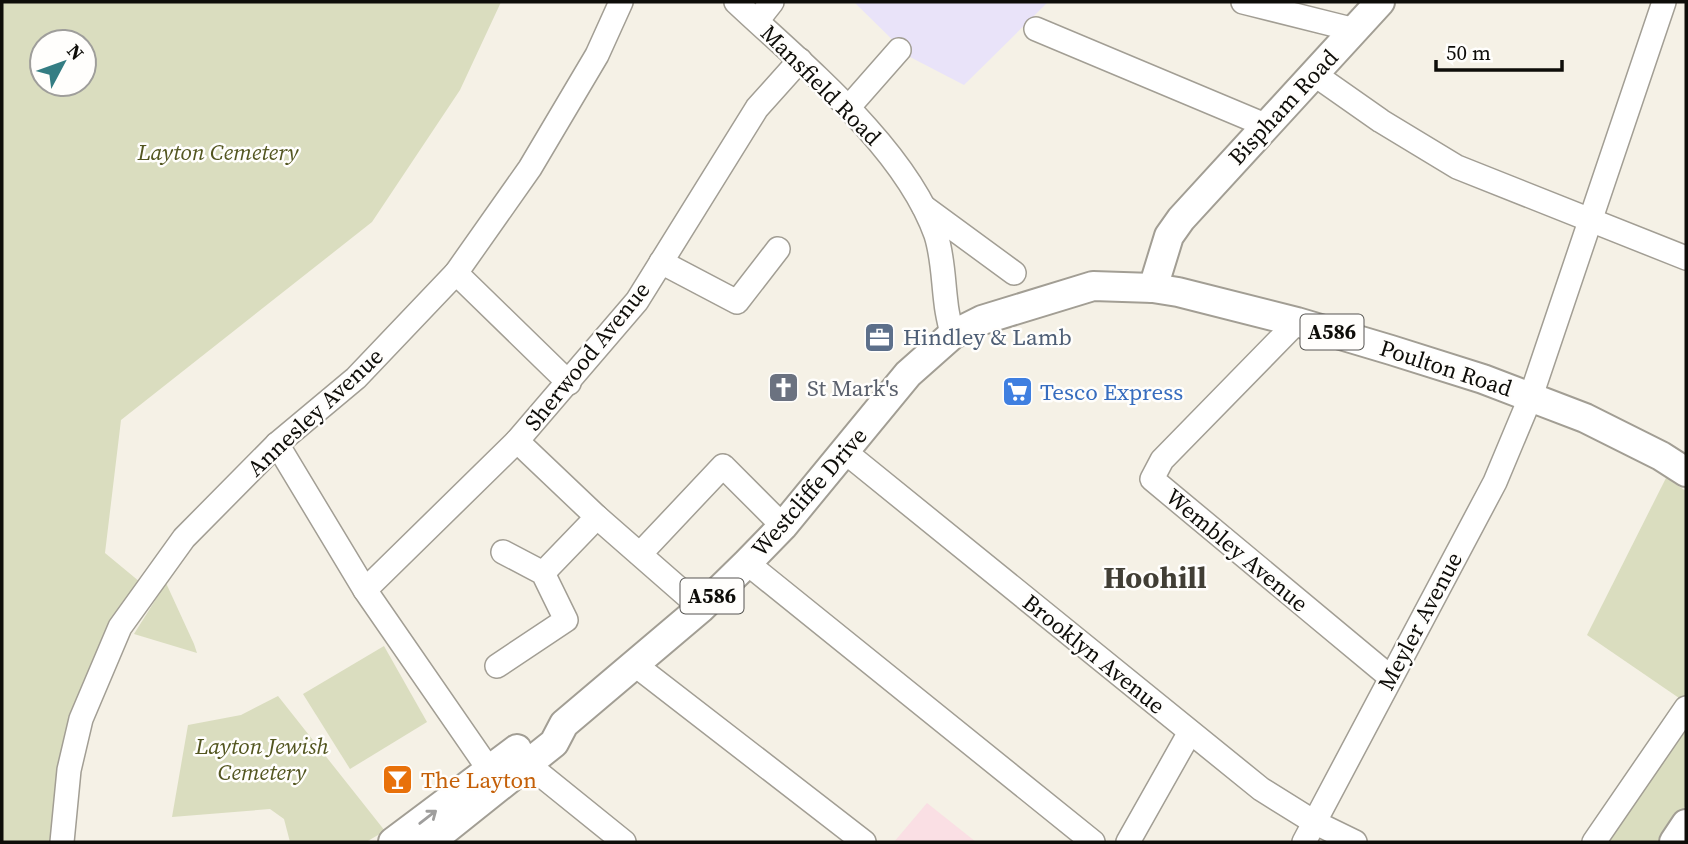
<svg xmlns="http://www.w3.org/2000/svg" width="1688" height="844" font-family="'Source Serif 4',serif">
<rect width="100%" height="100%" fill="#f5f1e6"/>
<!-- industrial -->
<polygon fill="#e9e3f9" points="854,2 1048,2 964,85 910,57"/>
<!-- education -->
<polygon fill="#fadfe4" points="927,803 976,842 894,842"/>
<!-- green -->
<g fill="#daddbf" fill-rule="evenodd">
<path d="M 2,2 L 501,2 L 460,90 L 372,222 L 121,420 L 105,553 L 140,582 L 111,626 L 53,842 L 2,842 ZM 42,42 L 84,42 L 84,84 L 42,84 Z"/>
<polygon points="1666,478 1686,491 1686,698 1679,698 1587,635"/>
<polygon points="166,583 194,644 197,653 134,634"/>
<polygon points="384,646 427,722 350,769 303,694"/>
<polygon points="278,696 385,831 366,842 290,842 284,819 270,809 172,817 188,725 241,715"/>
<polygon points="1686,722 1686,805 1661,842 1594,842"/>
</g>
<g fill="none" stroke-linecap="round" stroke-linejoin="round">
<defs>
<g id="minor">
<path d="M 736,2 C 803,65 905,147 936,235 C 943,257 943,280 946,303 C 947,314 950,324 952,335"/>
<polyline points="1243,2 1355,30"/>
<polyline points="757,21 772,2"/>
<polyline points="1036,29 1265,125"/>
<polyline points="1314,74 1381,121 1457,167 1686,258"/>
<polyline points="848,108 899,50"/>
<polyline points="924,207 1014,273"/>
<polyline points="661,262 737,302 778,249"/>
<polyline points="456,273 569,383"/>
<polyline points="1297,322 1162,460 1152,479 1390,677"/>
<polyline points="517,441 597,517 701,608"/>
<polyline points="277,444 365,590 499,784"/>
<polyline points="844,451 1261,789 1314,822 1355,842"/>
<polyline points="640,554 723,466 783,526"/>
<polyline points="747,563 1093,842"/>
<polyline points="543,573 597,517"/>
<polyline points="365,590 517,441 637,301 757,108 800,60"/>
<polyline points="634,664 864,842"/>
<polyline points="497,666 566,620 543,573 503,552"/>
<polyline points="515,754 624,842"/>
<polyline points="62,842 69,770 81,719 120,627 184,538 277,444 356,378 456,273 530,168 597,55 621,2"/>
<polyline points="1128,842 1190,732"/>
<polyline points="1304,842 1495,482 1531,396 1664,2"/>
<polyline points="1594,842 1686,708"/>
</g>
<g id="major">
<polyline points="1153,288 1169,236 1181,219 1380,2"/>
<polyline points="393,842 517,749"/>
<polyline points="430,842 554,743 564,724 701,608 747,563 783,526 908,374 952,335 982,320 1093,286 1153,288 1178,292 1297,322 1391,350 1483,379 1585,418 1661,456 1686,472"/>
<polyline points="1674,842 1686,824"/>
</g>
</defs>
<!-- minor casing -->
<use href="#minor" stroke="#a29e94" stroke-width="26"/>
<!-- major casing -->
<use href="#major" stroke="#a29e94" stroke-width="32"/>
<!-- minor -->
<use href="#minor" stroke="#fff" stroke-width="23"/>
<!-- major -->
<use href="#major" stroke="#fff" stroke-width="28"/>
</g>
<!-- one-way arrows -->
<defs><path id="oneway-shaft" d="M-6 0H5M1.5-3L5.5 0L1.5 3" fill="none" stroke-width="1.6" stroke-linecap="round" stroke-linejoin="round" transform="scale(1.75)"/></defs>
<use stroke="#9f9e9d" href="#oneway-shaft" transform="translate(428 817) rotate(-38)"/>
<!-- icons -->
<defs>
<symbol id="office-square" viewBox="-11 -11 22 22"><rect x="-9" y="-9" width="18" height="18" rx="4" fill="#5c6f8a" stroke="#fffefc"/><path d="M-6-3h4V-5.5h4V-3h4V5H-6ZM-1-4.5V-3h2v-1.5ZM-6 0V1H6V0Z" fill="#fff"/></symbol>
<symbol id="church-square" viewBox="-11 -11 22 22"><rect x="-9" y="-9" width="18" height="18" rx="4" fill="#6b7280" stroke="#fffefc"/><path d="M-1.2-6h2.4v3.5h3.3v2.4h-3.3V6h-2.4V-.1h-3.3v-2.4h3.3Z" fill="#fff"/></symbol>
<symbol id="supermarket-square" viewBox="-11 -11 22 22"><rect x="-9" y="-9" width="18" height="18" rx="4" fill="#3f7fe0" stroke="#fffefc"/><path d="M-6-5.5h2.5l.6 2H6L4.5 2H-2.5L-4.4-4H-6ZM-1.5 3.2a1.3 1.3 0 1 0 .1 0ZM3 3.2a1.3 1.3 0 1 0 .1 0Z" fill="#fff"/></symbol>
<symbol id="bar-square" viewBox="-11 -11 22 22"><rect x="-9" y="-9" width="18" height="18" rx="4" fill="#e8710a" stroke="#fffefc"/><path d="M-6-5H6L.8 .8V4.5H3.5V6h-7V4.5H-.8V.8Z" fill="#fff"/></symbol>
</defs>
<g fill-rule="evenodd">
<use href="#office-square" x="862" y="320" width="35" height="35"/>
<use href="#church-square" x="766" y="370" width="35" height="35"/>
<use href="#supermarket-square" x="1000" y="374" width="35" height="35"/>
<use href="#bar-square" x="380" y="762" width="35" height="35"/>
</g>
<g text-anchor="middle" stroke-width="5" stroke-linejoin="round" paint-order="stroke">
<!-- shield labels -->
<g fill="#fffefc" stroke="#565552" stroke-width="2">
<rect x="1300.5" y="314.5" width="63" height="35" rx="5"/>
<rect x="680.5" y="578.5" width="63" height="35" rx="5"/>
</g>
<g font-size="21" font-weight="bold" fill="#0e0d09">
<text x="1332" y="339">A586</text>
<text x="712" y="603">A586</text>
</g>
<!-- street labels -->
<g font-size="23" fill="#0e0d09" stroke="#fffefc">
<text transform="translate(821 85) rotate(45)" y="8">Mansfield Road</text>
<text transform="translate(1283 107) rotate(-47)" y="8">Bispham Road</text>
<text transform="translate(587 356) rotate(-51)" y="8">Sherwood Avenue</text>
<text transform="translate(1446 368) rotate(18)" y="8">Poulton Road</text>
<text transform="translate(315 412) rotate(-43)" y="8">Annesley Avenue</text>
<text transform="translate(809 492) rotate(-49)" y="8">Westcliffe Drive</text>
<text transform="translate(1237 550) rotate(40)" y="8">Wembley Avenue</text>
<text transform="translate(1420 621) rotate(-62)" y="8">Meyler Avenue</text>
<text transform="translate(1094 654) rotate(39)" y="8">Brooklyn Avenue</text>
</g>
<!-- park labels -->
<g font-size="23" font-style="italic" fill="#535620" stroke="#fffefc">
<text x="218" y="160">Layton Cemetery</text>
<text x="262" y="754">Layton Jewish<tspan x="262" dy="26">Cemetery</tspan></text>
</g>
<!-- service labels -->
<g font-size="23" fill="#4e5e75" stroke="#fffefc" text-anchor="start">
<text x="903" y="345">Hindley &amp; Lamb</text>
</g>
<!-- worship labels -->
<g font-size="23" fill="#5b616d" stroke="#fffefc" text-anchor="start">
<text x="807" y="396">St Mark's</text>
</g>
<!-- shop labels -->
<g font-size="23" fill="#366cbe" stroke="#fffefc" text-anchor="start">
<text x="1040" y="400">Tesco Express</text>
</g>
<!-- food labels -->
<g font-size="23" fill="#c56008" stroke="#fffefc" text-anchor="start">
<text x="421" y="788">The Layton</text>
</g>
<!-- district labels -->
<g font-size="30" font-weight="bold" fill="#413e35" stroke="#fffefc">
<text x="1155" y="588">Hoohill</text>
</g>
</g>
<!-- border -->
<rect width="1688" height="844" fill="none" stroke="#0e0d09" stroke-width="7"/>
<!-- north arrow -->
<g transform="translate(63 63) rotate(49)"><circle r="33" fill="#fffefc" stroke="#9f9e9b" stroke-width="2"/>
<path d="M0-5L12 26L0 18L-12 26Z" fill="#347d83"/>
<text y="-10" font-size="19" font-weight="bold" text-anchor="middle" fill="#0e0d09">N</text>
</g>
<!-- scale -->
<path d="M1436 60v10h126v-10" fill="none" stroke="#0e0d09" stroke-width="3.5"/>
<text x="1446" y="60" font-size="21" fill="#0e0d09" stroke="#fffefc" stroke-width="5" paint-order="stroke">50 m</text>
</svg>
